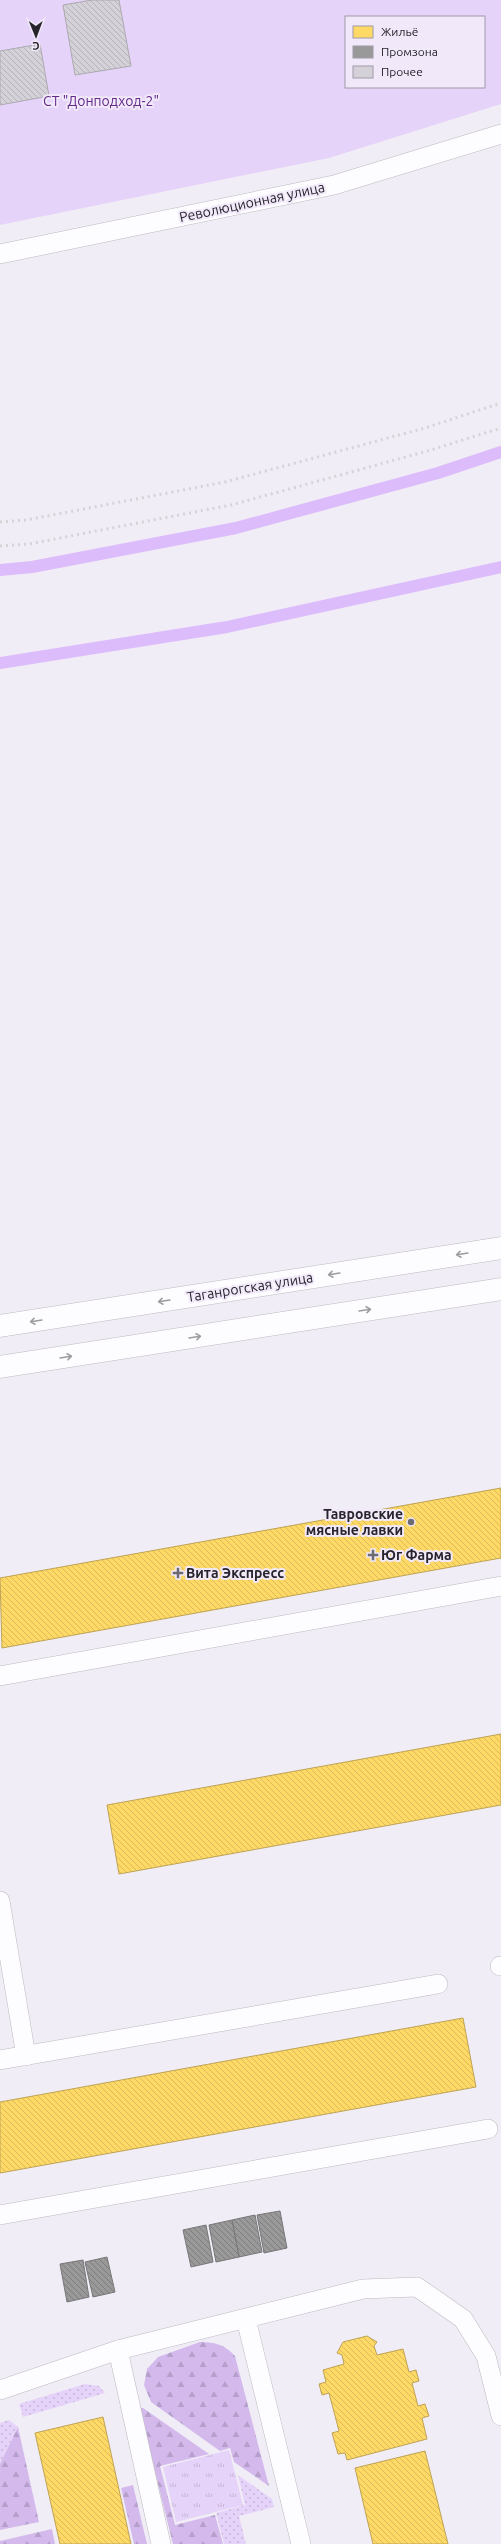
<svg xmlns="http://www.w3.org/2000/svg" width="501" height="2544" font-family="Ubuntu,sans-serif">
<defs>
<pattern id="grass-dots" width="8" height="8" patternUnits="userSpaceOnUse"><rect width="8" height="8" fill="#e6d3f9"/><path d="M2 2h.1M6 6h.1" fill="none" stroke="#c5b5d6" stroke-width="1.8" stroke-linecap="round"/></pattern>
<pattern id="forest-firs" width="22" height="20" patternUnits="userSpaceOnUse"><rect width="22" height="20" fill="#d4baec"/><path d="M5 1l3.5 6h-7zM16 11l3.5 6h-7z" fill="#b6a0cb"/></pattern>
<pattern id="park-tufts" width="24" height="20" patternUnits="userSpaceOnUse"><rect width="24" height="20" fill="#e6d3f9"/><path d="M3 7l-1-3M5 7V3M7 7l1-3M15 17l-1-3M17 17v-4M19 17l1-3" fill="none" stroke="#c5b5d6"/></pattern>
<pattern id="homes-back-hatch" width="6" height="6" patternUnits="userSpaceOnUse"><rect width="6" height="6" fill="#ffd966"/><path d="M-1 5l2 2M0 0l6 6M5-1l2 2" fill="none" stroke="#dbba59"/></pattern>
<pattern id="industry-back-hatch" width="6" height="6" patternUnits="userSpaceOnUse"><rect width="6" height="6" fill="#999"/><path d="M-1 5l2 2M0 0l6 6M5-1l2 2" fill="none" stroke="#7d7d7d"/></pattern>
<pattern id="building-back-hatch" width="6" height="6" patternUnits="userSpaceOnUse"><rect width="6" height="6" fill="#d4d1d8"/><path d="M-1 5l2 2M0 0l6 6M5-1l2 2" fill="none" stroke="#b6b3ba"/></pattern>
</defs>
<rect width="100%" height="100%" fill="#f1edf6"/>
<!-- grass -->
<g fill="url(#grass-dots)">
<polygon points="85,2384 99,2386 105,2393 23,2417 19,2404"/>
<polygon points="9,2420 18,2427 0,2464 0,2423"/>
<polygon points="238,2475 272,2499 274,2507 239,2516 246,2544 224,2544 216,2513 245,2505"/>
</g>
<!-- forest -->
<g fill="url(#forest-firs)">
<path d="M 200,2342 C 216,2342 225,2345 235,2356 L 269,2486 L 234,2462 L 230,2448 L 220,2451 L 151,2402 L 144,2385 L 147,2369 L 158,2357 Z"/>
<polygon points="139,2408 143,2408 209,2454 160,2466 175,2525 215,2515 223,2544 173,2544"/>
<polygon points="18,2427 39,2522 0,2530 0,2464"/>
<polygon points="133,2485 147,2544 134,2544 121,2488"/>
<polygon points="52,2529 55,2544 0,2544 0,2541"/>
</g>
<!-- park -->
<polygon fill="url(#park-tufts)" points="229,2450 243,2505 176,2522 163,2467"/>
<!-- garden -->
<path fill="#e6d3f9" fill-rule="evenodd" d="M 0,0 L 501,0 L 501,104 L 329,158 L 0,225 ZM 346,17 L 484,17 L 484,87 L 346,87 Z"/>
<!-- homes -->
<g fill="url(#homes-back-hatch)" stroke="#bea354">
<polygon points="501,1488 501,1558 2,1648 0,1578"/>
<polygon points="501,1734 501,1805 119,1874 107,1805"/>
<polygon points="463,2018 476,2087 0,2173 0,2102"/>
<polygon points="367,2336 377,2342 374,2346 377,2355 403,2349 409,2372 416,2370 419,2381 412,2383 418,2406 425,2404 429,2416 422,2418 427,2439 347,2460 345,2453 338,2454 332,2433 339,2431 329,2393 322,2395 319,2384 326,2382 323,2370 344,2364 342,2355 337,2353 343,2342"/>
<polygon points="103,2417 131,2544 60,2544 35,2433"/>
<polygon points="425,2451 448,2544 373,2544 355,2468"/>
</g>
<!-- industry -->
<g fill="url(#industry-back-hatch)" stroke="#777678">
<polygon points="280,2211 287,2248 264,2253 257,2215"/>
<polygon points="255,2215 262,2252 239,2257 232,2220"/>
<polygon points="232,2220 239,2257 216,2262 209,2225"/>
<polygon points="206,2225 213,2262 191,2267 183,2230"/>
<polygon points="107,2257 115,2292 93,2297 85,2262"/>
<polygon points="83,2260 89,2297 67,2302 60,2264"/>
</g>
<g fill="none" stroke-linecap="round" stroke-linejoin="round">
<!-- stream -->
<g stroke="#ddbcfb" stroke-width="12">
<polyline points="0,570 32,567 236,528 438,473 501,452"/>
<polyline points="0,663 227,627 501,567"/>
</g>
</g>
<!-- building -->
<g fill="url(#building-back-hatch)" stroke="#aca9b0">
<polygon points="92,0 119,0 131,66 75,75 63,5"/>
<polygon points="40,44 49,96 0,105 0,51"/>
</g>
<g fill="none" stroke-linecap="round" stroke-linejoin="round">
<defs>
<g id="lane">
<polyline points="0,254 334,185 501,134"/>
<polyline points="0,1676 501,1586"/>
<polyline points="0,1901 26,2056"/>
<polyline points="500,1966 501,1966"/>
<polyline points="0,2060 438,1984"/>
<polyline points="0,2215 488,2129"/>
<polyline points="246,2319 301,2544"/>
<polyline points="118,2350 161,2544"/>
<polyline points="0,2390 118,2350 363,2289 417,2287 463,2319 486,2356 501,2416"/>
</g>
<g id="primary">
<polyline points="0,1326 501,1248"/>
<polyline points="0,1367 501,1289"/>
</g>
</defs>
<!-- lane casing -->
<use href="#lane" stroke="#bdbac1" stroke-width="20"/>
<!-- primary casing -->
<use href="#primary" stroke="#bdbac1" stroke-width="23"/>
<!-- lane -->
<use href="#lane" stroke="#fdfcfe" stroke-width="19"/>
<!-- primary -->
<use href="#primary" stroke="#fdfcfe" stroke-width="22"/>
<!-- rail -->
<g stroke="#d4d3d6" stroke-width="3" stroke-dasharray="2 4" stroke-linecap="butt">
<polyline points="0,522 26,520 225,482 425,428 501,403"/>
<polyline points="0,546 29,544 231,505 431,450 501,428"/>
</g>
</g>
<!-- one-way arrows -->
<defs><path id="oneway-shaft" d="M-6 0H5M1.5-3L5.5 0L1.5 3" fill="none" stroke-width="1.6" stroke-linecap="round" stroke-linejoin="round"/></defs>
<g stroke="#9d9b9f">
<use href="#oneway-shaft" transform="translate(462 1254) rotate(171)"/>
<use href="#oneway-shaft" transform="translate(334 1274) rotate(171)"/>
<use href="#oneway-shaft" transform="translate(164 1301) rotate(171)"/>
<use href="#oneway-shaft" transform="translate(365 1310) rotate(-9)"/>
<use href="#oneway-shaft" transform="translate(36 1321) rotate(171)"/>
<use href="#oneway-shaft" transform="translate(195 1337) rotate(-9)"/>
<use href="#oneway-shaft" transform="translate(66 1357) rotate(-9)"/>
</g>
<!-- markers -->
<g fill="#6e6a72" stroke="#f1e9fa" stroke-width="1.5">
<circle cx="411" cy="1522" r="4"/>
<path d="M371 1549h4v4h4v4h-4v4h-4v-4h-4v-4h4z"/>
<path d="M176 1567h4v4h4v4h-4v4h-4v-4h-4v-4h4z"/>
</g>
<g text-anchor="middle" stroke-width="4" stroke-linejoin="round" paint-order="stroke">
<!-- park labels -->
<g font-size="14" fill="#632a8b" stroke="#f1e9fa">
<text x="101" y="106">СТ "Донподход-2"</text>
</g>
<!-- street labels -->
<g font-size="14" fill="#27242b" stroke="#f1e9fa">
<text transform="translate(252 202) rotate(-12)" y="5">Революционная улица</text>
<text transform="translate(250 1287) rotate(-9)" y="5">Таганрогская улица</text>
</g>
<!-- poi labels -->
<g font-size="14" font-weight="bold" fill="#27242b" stroke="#f1e9fa" text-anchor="start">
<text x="403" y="1519" text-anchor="end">Тавровские<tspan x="403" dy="16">мясные лавки</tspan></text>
<text x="381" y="1560">Юг Фарма</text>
<text x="186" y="1578">Вита Экспресс</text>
</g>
</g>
<!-- legend -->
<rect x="345" y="16" width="140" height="72" fill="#f1e9fa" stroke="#a09aa7"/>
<rect x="353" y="26" width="20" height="12" fill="#ffd966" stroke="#a09aa7"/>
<text x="381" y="36" font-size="12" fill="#27242b">Жильё</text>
<rect x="353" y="46" width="20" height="12" fill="#999999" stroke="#a09aa7"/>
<text x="381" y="56" font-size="12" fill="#27242b">Промзона</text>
<rect x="353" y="66" width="20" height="12" fill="#d4d1d8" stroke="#a09aa7"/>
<text x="381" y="76" font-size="12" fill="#27242b">Прочее</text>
<!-- north arrow -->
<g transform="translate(36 36) rotate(179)" stroke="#f1e9fa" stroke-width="3" paint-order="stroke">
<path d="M0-3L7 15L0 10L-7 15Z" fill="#27242b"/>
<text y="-6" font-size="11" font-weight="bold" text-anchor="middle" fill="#27242b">С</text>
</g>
</svg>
